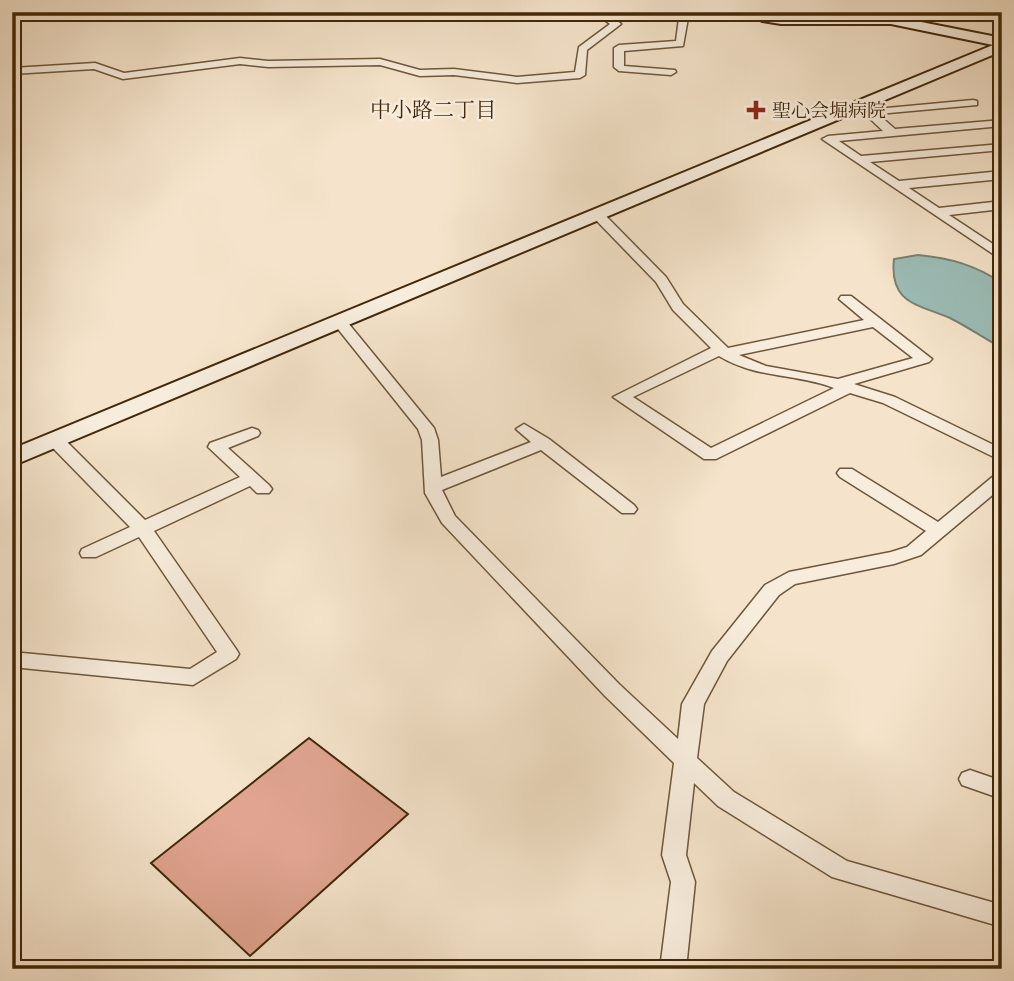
<svg xmlns="http://www.w3.org/2000/svg" width="1014" height="981" font-family="'Gentium Book Plus','Noto Serif JP',serif">
<rect width="100%" height="100%" fill="#f5e4cb"/>
<filter id="stains"><feTurbulence type="fractalNoise" baseFrequency=".00286" numOctaves="4"/><feColorMatrix values="0 0 0 0 .2 0 0 0 0 .09 0 0 0 0 .02 0 0 0 .5 -.17"/></filter>
<radialGradient id="worn" r=".72"><stop offset=".6" stop-color="#630" stop-opacity="0"/><stop offset="1" stop-color="#630" stop-opacity=".3"/></radialGradient>
<!-- water -->
<path fill="#9cbeb8" stroke="#788272" stroke-width="2" d="M 918,255 C 950,258 975,265 1002,283 L 1002,348 C 985,339 968,327 950,318 C 918,304 889,304 894,259 Z"/>
<!-- building -->
<polygon fill="#e0a490" stroke="#412809" stroke-width="2" points="309,738 408,814 250,956 151,863"/>
<g fill="none" stroke-linecap="round" stroke-linejoin="round">
<defs>
<g id="street">
<polygon points="408,12 728,12 714,18 688,18 683,46 624,51 624,66 675,70 676,72 671,75 619,71 614,67 614,48 619,45 676,41 679,18 614,18 621,24 587,50 585,75 580,78 517,83 454,75 420,76 380,65 268,67 240,64 123,79 94,69 12,74 12,68 95,63 124,73 240,58 268,61 380,59 420,70 454,69 517,77 575,72 579,47 610,24 602,18 412,15"/>
<polygon points="973,100 977,101 977,105 878,114 895,129 1002,120 1002,126 839,141 861,156 1002,144 1002,150 870,162 899,181 1002,171 1002,179 909,188 939,208 1002,201 1002,209 949,215 1002,250 1002,260 822,139 828,136 883,131 865,114 865,110"/>
<path d="M 597,210 L 601,211 L 666,277 L 683,304 L 728,348 L 864,320 L 839,299 L 841,296 L 851,296 L 932,359 L 929,362 L 854,384 L 895,397 L 1002,449 L 1002,461 L 883,403 L 850,393 L 716,459 L 704,459 L 613,397 L 711,348 L 673,310 L 656,282 L 593,217 L 591,214 ZM 873,327 L 913,358 L 838,379 L 766,366 L 739,355 ZM 719,356 C 757,379 795,373 834,388 L 711,448 L 633,397 Z"/>
<polygon points="339,317 344,318 434,428 438,440 441,477 531,442 516,429 524,424 549,439 634,505 637,509 634,513 622,513 541,450 442,490 455,516 619,684 678,739 682,704 712,651 765,585 789,572 891,552 907,547 926,531 840,477 837,473 840,469 852,469 938,522 996,474 1002,473 1002,487 921,555 894,564 795,584 779,595 727,661 704,704 697,758 734,792 847,861 1002,905 1002,927 832,877 718,806 694,783 686,855 695,882 686,969 660,969 671,882 662,855 674,763 605,696 442,523 425,493 422,440 418,429 334,324 332,321"/>
<polygon points="252,428 258,430 260,433 258,436 228,448 269,485 272,489 269,493 257,493 250,486 154,531 236,649 239,654 236,659 193,685 12,667 12,652 190,669 217,652 139,537 96,557 82,557 80,553 82,549 130,527 49,444 47,440 49,436 61,436 145,520 240,477 208,447 210,443"/>
<polygon points="970,770 1002,781 1002,799 962,785 959,779 962,773"/>
</g>
<polygon id="secondary" points="755,12 781,16 891,16 1002,38 1002,51 12,466 12,449 993,45 891,24 781,24 762,21"/>
<polygon id="highway" points="974,12 1002,12 1002,18 983,17"/>
</defs>
<!-- street casing -->
<use href="#street" stroke="#6e573a" stroke-width="3"/>
<!-- secondary casing -->
<use href="#secondary" stroke="#412809" stroke-width="4"/>
<!-- highway casing -->
<use href="#highway" stroke="#412809" stroke-width="4"/>
<!-- street -->
<use href="#street" fill="#f8eddd" fill-rule="evenodd"/>
<!-- secondary -->
<use href="#secondary" fill="#f8eddd" fill-rule="evenodd"/>
<!-- highway -->
<use href="#highway" fill="#f5e4cb" fill-rule="evenodd"/>
</g>
<!-- markers -->
<path fill="#8f2418" stroke="#f8eddd" stroke-width="2.5" d="M752.5 99.5h7v7h7v7h-7v7h-7v-7h-7v-7h7z"/>
<g text-anchor="middle" stroke-width="5" stroke-linejoin="round" paint-order="stroke">
<!-- far-poi labels -->
<g font-size="19" fill="#412809" stroke="#f8eddd" text-anchor="start">
<text x="772" y="117">聖心会堀病院</text>
</g>
<!-- far-neighbourhood labels -->
<g font-size="21" fill="#412809" stroke="#f8eddd">
<text x="433" y="117">中小路二丁目</text>
</g>
</g>
<!-- margin -->
<rect width="1014" height="981" fill="none" stroke="#f5e4cb" stroke-width="42"/>
<rect x="14" y="14" width="986" height="953" fill="none" stroke="#412809" stroke-width="3.5"/>
<rect x="21" y="21" width="972" height="939" fill="none" stroke="#412809" stroke-width="2"/>
<rect width="100%" height="100%" filter="url(#stains)"/>
<rect width="100%" height="100%" fill="url(#worn)"/>
</svg>
